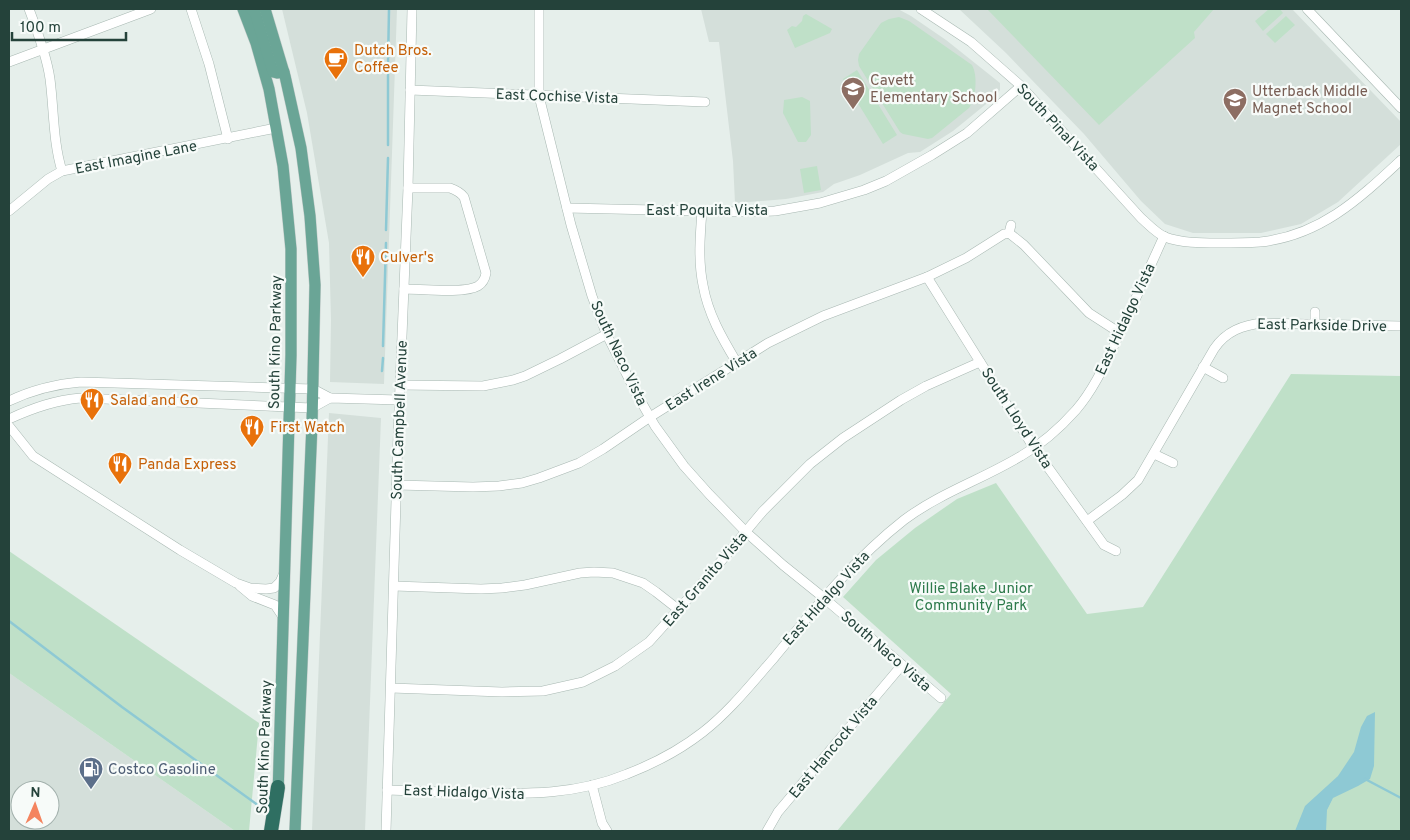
<svg xmlns="http://www.w3.org/2000/svg" width="1410" height="840" font-family="Overpass,sans-serif">
<rect width="100%" height="100%" fill="#e6efeb"/>
<!-- built -->
<g fill="#d4dfda" fill-rule="evenodd">
<polygon points="282,9 397,9 384,384 330,382 331,320 329,243 307,113"/>
<polygon points="701,9 898,9 911,16 946,40 1000,83 1000,90 996,96 953,131 920,152 908,153 860,175 834,184 823,192 786,199 735,203 733,161 719,42 709,42"/>
<polygon points="959,9 1292,9 1401,122 1401,144 1338,202 1301,224 1261,233 1193,233 1165,224 1141,201 1084,134 1006,53"/>
<polygon points="329,413 381,418 365,831 312,831"/>
<path d="M 9,673 L 235,831 L 9,831 ZM 20,790 L 50,790 L 50,820 L 20,820 Z"/>
</g>
<!-- green -->
<g fill="#bfe0c8">
<polygon points="987,9 1214,9 1194,32 1195,38 1099,125"/>
<polygon points="1269,9 1280,9 1283,13 1263,31 1255,21"/>
<polygon points="806,14 832,29 830,33 795,48 787,30 792,26 796,27 802,21 803,16"/>
<polygon points="1286,16 1295,25 1275,43 1266,34"/>
<path d="M 899,17 L 909,21 L 972,65 C 978,76 976,98 969,108 L 932,138 L 928,139 L 903,134 L 900,132 L 859,66 L 858,60 L 859,54 L 881,23 L 889,19 Z"/>
<polygon points="857,70 897,135 883,144 843,79"/>
<polygon points="802,97 810,101 811,135 806,142 798,142 783,113 784,100"/>
<polygon points="817,166 821,190 804,193 800,169"/>
<polygon points="1291,374 1401,376 1401,831 837,831 951,694 843,597 876,560 915,528 957,499 996,483 1087,614 1143,607"/>
<polygon points="9,551 259,723 249,831 235,831 9,673"/>
</g>
<!-- water -->
<polygon fill="#8ec9d4" points="1375,712 1374,766 1370,779 1358,786 1333,798 1327,810 1326,831 1295,831 1305,806 1338,776 1354,752 1361,727 1367,716"/>
<g fill="none" stroke-linecap="round" stroke-linejoin="round">
<!-- stream -->
<g stroke="#8ec9d4" stroke-width="2.5">
<polyline points="388,145 388,64 389,9"/>
<polyline points="386,230 388,158"/>
<polyline points="383,346 386,243"/>
<polyline points="382,371 383,358"/>
<polyline points="9,621 122,707 259,806"/>
<polyline points="1365,779 1401,798"/>
</g>
<defs>
<g id="minor">
<path d="M 29,9 C 37,30 47,57 50,79 C 54,110 53,142 62,171"/>
<polyline points="191,9 209,64 228,139"/>
<polyline points="539,9 539,96 571,225 592,296 606,333 635,391 655,426 684,466 709,494 746,532 783,565 824,598 941,698"/>
<path d="M 921,9 L 971,42 L 1021,86 L 1141,218 C 1148,224 1156,233 1165,237 C 1181,243 1201,243 1218,243 C 1232,243 1246,243 1260,242 C 1320,236 1359,199 1401,160"/>
<polyline points="1307,9 1401,108"/>
<polyline points="9,62 151,9"/>
<polyline points="410,90 705,102"/>
<polyline points="567,208 744,212 775,211 820,203 864,190 886,181 932,155 967,133 1021,86"/>
<polyline points="9,211 48,179 62,171 276,128"/>
<path d="M 702,211 C 700,236 698,261 703,285 C 708,314 722,338 737,363"/>
<polyline points="1009,233 1024,245 1089,313 1120,333"/>
<polyline points="927,277 1034,448 1104,545 1116,551"/>
<path d="M 404,289 C 420,289 465,294 478,286 C 483,283 485,279 486,273 L 464,197 C 460,192 456,190 450,188 L 408,188"/>
<polyline points="1315,324 1315,312"/>
<polyline points="1203,367 1223,378"/>
<polyline points="400,385 483,386 513,380 525,376 560,359 607,334"/>
<path d="M 9,401 C 32,390 55,384 81,382 L 313,389 L 330,398"/>
<path d="M 9,419 C 33,408 55,400 81,398 L 312,408 L 330,398 L 399,400"/>
<polyline points="9,426 33,456 180,550 236,583 250,588 266,589 274,588 280,582 284,573"/>
<polyline points="1154,454 1173,463"/>
<polyline points="397,485 473,487 499,486 522,483 539,478 579,463 603,449 650,417 768,343 823,316 927,277 966,258 1004,234 1009,233 1011,225"/>
<path d="M 1087,521 L 1122,495 L 1138,480 L 1214,349 C 1226,331 1243,325 1263,323 L 1401,326"/>
<polyline points="240,586 252,596 275,605 283,617"/>
<polyline points="394,586 481,589 502,588 525,585 580,573 594,572 613,573 643,583 656,592 679,610"/>
<polyline points="391,688 502,692 543,691 583,682 615,666 649,642 712,572 763,511 810,464 843,438 901,400 926,386 980,362"/>
<polyline points="592,785 602,823 607,831"/>
<path d="M 387,790 C 417,791 446,792 475,793 C 528,794 576,795 627,774 C 653,764 680,750 703,732 C 730,711 751,684 774,658 C 814,609 854,559 904,520 C 940,493 983,479 1021,456 C 1042,444 1060,428 1076,410 C 1094,389 1105,364 1117,339 C 1133,305 1148,271 1164,236"/>
<polyline points="386,831 398,435 408,188 412,9"/>
<polyline points="767,831 778,812 902,665"/>
</g>
<g id="major">
<polyline points="243,9 256,43 269,89 283,166 291,249 291,355 278,796"/>
<polyline points="251,9 255,12 273,72 277,73 284,72"/>
<polyline points="265,9 285,76 301,148 310,216 315,285 312,424 295,831"/>
</g>
<polyline id="highway" points="271,831 278,787"/>
</defs>
<!-- minor casing -->
<use href="#minor" stroke="#a8b8b2" stroke-width="10"/>
<!-- major casing -->
<use href="#major" stroke="#c2cac8" stroke-width="12"/>
<!-- highway casing -->
<use href="#highway" stroke="#c2cac8" stroke-width="15"/>
<!-- minor -->
<use href="#minor" stroke="#fff" stroke-width="9"/>
<!-- major -->
<use href="#major" stroke="#6aa596" stroke-width="11"/>
<!-- highway -->
<use href="#highway" stroke="#2f6f62" stroke-width="14"/>
</g>
<!-- icons -->
<defs>
<symbol id="cafe-pin" viewBox="-11 -11 22 30"><path d="M0 17L-7.5 6A9.5 9.5 0 1 1 7.5 6Z" fill="#e8710a" stroke="#f7fbf9"/><path d="M-5.5-4.5H6V0H3Q3 3.5 0 3.5H-2.5Q-5.5 3.5-5.5 0ZM3-3.2v2h1.7v-2ZM-6 4.5H4V6H-6Z" fill="#fff"/></symbol>
<symbol id="school-pin" viewBox="-11 -11 22 30"><path d="M0 17L-7.5 6A9.5 9.5 0 1 1 7.5 6Z" fill="#8d6e63" stroke="#f7fbf9"/><path d="M0-5L7-2L0 1L-7-2ZM-4 1L0 2.5L4 1V4Q0 6-4 4Z" fill="#fff"/></symbol>
<symbol id="restaurant-pin" viewBox="-11 -11 22 30"><path d="M0 17L-7.5 6A9.5 9.5 0 1 1 7.5 6Z" fill="#e8710a" stroke="#f7fbf9"/><path d="M-5-6h1v4h1v-4h1v4h1v-4h1v5L-1.5 .5V6h-2V.5L-5-1ZM5-6V6H3V1.5H1.5Q1.5-4 5-6Z" fill="#fff"/></symbol>
<symbol id="fuel-pin" viewBox="-11 -11 22 30"><path d="M0 17L-7.5 6A9.5 9.5 0 1 1 7.5 6Z" fill="#5c6f8a" stroke="#f7fbf9"/><path d="M-5.5-6h7V0h2V4h1.3V-2.5L3-4.5l.8-.8L6-3V5H2.5V1h-1V6h-7ZM-4.2-4.7v3.2H.2V-4.7Z" fill="#fff"/></symbol>
</defs>
<g fill-rule="evenodd">
<use href="#cafe-pin" x="322" y="45" width="28" height="38"/>
<use href="#school-pin" x="839" y="75" width="28" height="38"/>
<use href="#school-pin" x="1221" y="86" width="28" height="38"/>
<use href="#restaurant-pin" x="349" y="243" width="28" height="38"/>
<use href="#restaurant-pin" x="78" y="386" width="28" height="38"/>
<use href="#restaurant-pin" x="238" y="413" width="28" height="38"/>
<use href="#restaurant-pin" x="106" y="450" width="28" height="38"/>
<use href="#fuel-pin" x="77" y="755" width="28" height="38"/>
</g>
<g text-anchor="middle" stroke-width="4.5" stroke-linejoin="round" paint-order="stroke">
<!-- food labels -->
<g font-size="15" fill="#c56008" stroke="#f7fbf9" text-anchor="start">
<text x="354" y="55">Dutch Bros.<tspan x="354" dy="17">Coffee</tspan></text>
<text x="380" y="262">Culver's</text>
<text x="110" y="405">Salad and Go</text>
<text x="270" y="432">First Watch</text>
<text x="138" y="469">Panda Express</text>
</g>
<!-- education labels -->
<g font-size="15" fill="#785e54" stroke="#f7fbf9" text-anchor="start">
<text x="870" y="85">Cavett<tspan x="870" dy="17">Elementary School</tspan></text>
<text x="1252" y="96">Utterback Middle<tspan x="1252" dy="17">Magnet School</tspan></text>
</g>
<!-- street labels -->
<g font-size="15" fill="#24423a" stroke="#f7fbf9">
<text transform="translate(557 96) rotate(2)" y="5">East Cochise Vista</text>
<text transform="translate(1058 127) rotate(47)" y="5">South Pinal Vista</text>
<text transform="translate(136 157) rotate(-11)" y="5">East Imagine Lane</text>
<text x="707" y="215">East Poquita Vista</text>
<text transform="translate(1125 319) rotate(-65)" y="5">East Hidalgo Vista</text>
<text transform="translate(1322 325) rotate(1)" y="5">East Parkside Drive</text>
<text transform="translate(275 342) rotate(-89)" y="5">South Kino Parkway</text>
<text transform="translate(619 353) rotate(65)" y="5">South Naco Vista</text>
<text transform="translate(711 379) rotate(-32)" y="5">East Irene Vista</text>
<text transform="translate(1017 418) rotate(57)" y="5">South Lloyd Vista</text>
<text transform="translate(399 420) rotate(-88)" y="5">South Campbell Avenue</text>
<text transform="translate(705 579) rotate(-49)" y="5">East Granito Vista</text>
<text transform="translate(826 598) rotate(-48)" y="5">East Hidalgo Vista</text>
<text transform="translate(886 651) rotate(41)" y="5">South Naco Vista</text>
<text transform="translate(264 747) rotate(-88)" y="5">South Kino Parkway</text>
<text transform="translate(833 747) rotate(-50)" y="5">East Hancock Vista</text>
<text transform="translate(464 792) rotate(2)" y="5">East Hidalgo Vista</text>
</g>
<!-- park labels -->
<g font-size="15" fill="#2d7a4b" stroke="#f7fbf9">
<text x="971" y="593">Willie Blake Junior<tspan x="971" dy="17">Community Park</tspan></text>
</g>
<!-- service labels -->
<g font-size="15" fill="#4e5e75" stroke="#f7fbf9" text-anchor="start">
<text x="108" y="774">Costco Gasoline</text>
</g>
</g>
<!-- border -->
<rect width="1410" height="840" fill="none" stroke="#24423a" stroke-width="20"/>
<!-- north arrow -->
<g transform="translate(35 805) rotate(2)"><circle r="24" fill="#f7fbf9" stroke="#a3b1ad"/>
<path d="M0-4L9 19L0 12L-9 19Z" fill="#f4845f"/>
<text y="-8" font-size="14" font-weight="bold" text-anchor="middle" fill="#24423a">N</text>
</g>
<!-- scale -->
<path d="M12 32v8h114v-8" fill="none" stroke="#24423a" stroke-width="2.5"/>
<text x="20" y="32" font-size="15" fill="#24423a" stroke="#f7fbf9" stroke-width="4" paint-order="stroke">100 m</text>
</svg>
